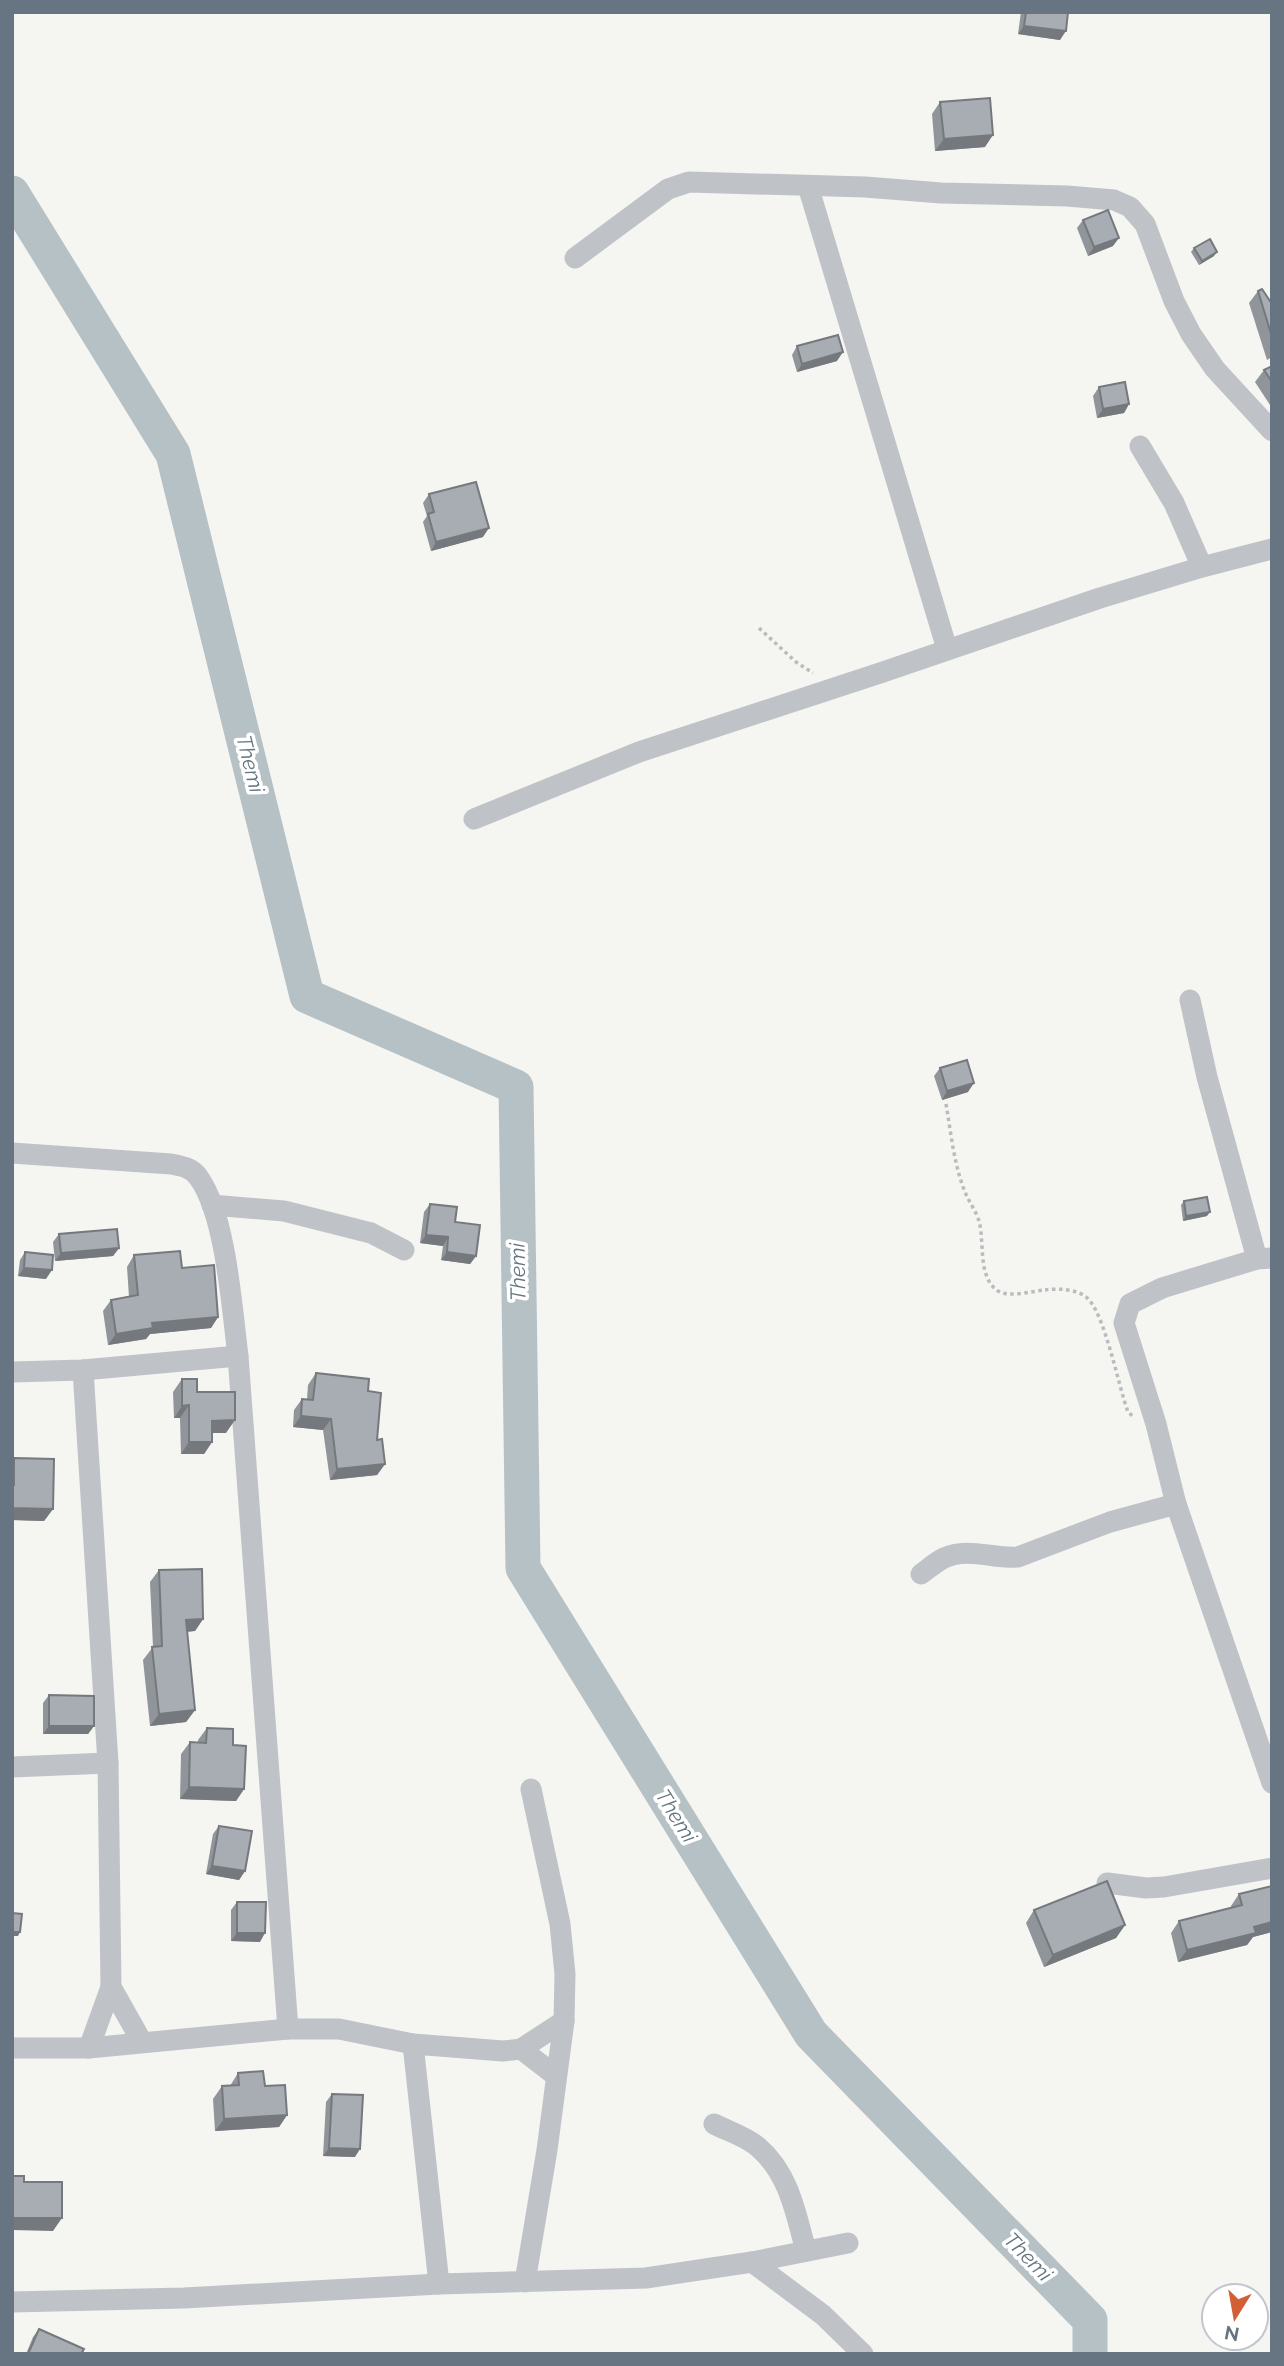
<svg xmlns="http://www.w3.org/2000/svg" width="1284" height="2366" font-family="Raleway,sans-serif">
<rect width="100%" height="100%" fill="#f5f5f2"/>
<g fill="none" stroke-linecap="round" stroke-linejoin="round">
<!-- river -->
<polyline stroke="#b6c1c5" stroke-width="35" points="12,193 173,454 307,996 516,1087 523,1568 811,2034 1090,2320 1090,2354"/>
<!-- path -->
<g stroke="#b9bbbe" stroke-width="3.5" stroke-dasharray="3.5 3.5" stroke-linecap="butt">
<polyline points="759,628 796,662 813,673"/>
<path d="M 946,1104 C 951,1133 954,1165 965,1192 C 969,1202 976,1211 979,1221 C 985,1242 977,1277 998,1291 C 1010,1298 1032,1291 1045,1290 C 1060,1288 1081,1289 1090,1301 C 1106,1321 1118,1384 1128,1412 L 1134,1417"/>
</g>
<!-- minor -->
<g stroke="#bfc2c6" stroke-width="21">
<polyline points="808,186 947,649"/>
<polyline points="575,258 668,189 689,182 865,187 941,193 1067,196 1114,200 1130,207 1145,224 1174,301 1191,334 1215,369 1272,431"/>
<polyline points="1140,446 1174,503 1202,567"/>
<polyline points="474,819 639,752 880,673 1100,598 1202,567 1272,549"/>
<polyline points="1190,1000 1207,1077 1257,1259"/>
<path d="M 12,1153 L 171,1164 C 182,1166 193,1168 199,1178 C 226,1216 232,1309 238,1356 L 288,2029"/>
<polyline points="212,1205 284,1211 371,1233 404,1250"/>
<polyline points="1272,1258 1257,1259 1162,1288 1130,1304 1124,1323 1156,1424 1176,1504 1272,1783"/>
<polyline points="83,1370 108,1763 111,1987 142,2042"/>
<polyline points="12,1372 83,1370 238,1356"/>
<path d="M 921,1574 C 928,1569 936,1562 944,1558 C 968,1547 993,1559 1018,1557 L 1110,1522 L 1176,1504"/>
<polyline points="12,1767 108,1763"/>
<polyline points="1107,1883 1146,1888 1164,1887 1272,1868"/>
<polyline points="413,2044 439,2284"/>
<polyline points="12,2048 89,2048 288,2029 339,2029 413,2044 503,2051 521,2049 564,2021"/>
<polyline points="89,2048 111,1987"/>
<polyline points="521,2049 556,2076"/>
<path d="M 714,2124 C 728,2131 747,2137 758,2147 C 789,2173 796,2214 806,2251"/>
<polyline points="752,2262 823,2315 863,2354"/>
<polyline points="525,2282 547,2150 564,2021 565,1974 560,1924 531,1789"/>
<polyline points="12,2302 184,2298 439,2284 646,2278 752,2262 848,2243"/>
</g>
</g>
<!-- wall -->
<g fill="#90959a">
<polygon points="1021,12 1068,12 1060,40 1018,34"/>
<polygon points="940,102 985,147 935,151 932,114"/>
<polygon points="1083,220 1113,246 1088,256 1077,228"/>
<polygon points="1194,248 1214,256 1199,265 1191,252"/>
<polygon points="1258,291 1272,304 1272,357 1267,360 1249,303"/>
<polygon points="797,346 837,361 797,372 792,355"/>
<polygon points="1272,366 1272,408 1255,382 1264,370"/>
<polygon points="1099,387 1129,404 1124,413 1097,418 1093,396"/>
<polygon points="429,494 483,537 431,551 423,522 427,516 423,503"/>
<polygon points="940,1068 968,1092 942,1100 934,1076"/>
<polygon points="1184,1201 1207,1216 1183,1221 1181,1205"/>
<polygon points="430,1204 455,1222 476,1256 470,1264 441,1260 443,1246 420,1243 424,1212"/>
<polygon points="59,1234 119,1248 113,1256 55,1261 53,1242"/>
<polygon points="25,1252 46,1279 18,1276 20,1260"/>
<polygon points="134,1255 182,1268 218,1317 211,1328 150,1334 146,1339 108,1345 103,1311 111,1300 129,1297 127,1267"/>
<polygon points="316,1373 368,1391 377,1440 385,1464 377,1475 330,1480 323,1430 293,1427 294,1410 302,1399 307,1399 308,1385"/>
<polygon points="182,1379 226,1433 212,1433 212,1442 204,1454 181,1454 180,1418 174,1418 173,1392"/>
<polygon points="14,1458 53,1509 44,1521 12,1520 12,1461"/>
<polygon points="159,1570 203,1619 195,1631 187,1632 195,1710 186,1722 150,1726 143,1660 153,1647 150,1582"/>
<polygon points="49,1695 94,1726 88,1734 43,1734 43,1703"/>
<polygon points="207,1728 233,1745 244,1789 236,1801 180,1799 181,1754 190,1742 198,1742 198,1740"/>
<polygon points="219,1826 245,1871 239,1880 206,1874 213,1834"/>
<polygon points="1272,1886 1272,1932 1253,1937 1247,1945 1178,1962 1171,1933 1179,1921 1231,1908 1231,1906 1239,1894"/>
<polygon points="237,1902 260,1942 231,1941 231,1910"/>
<polygon points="1034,1910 1125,1925 1116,1938 1044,1967 1026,1923"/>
<polygon points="238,2073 265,2086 287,2115 279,2127 215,2131 213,2099 222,2086 230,2086"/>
<polygon points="332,2094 355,2157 323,2156 326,2102"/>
<polygon points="39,2329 81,2354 26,2354 33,2337"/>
</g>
<!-- shaded-wall -->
<g fill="#75797d">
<polygon points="1024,26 1066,31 1060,40 1018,34"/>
<polygon points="993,135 985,147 935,151 944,139"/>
<polygon points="1119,238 1113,246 1088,256 1094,247"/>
<polygon points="1217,252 1214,256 1199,265 1202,261"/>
<polygon points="843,352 837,361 797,372 802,364"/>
<polygon points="1129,404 1124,413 1097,418 1103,409"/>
<polygon points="489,528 483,537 431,551 436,542"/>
<polygon points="974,1083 968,1092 942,1100 947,1091"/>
<polygon points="1210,1212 1207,1216 1183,1221 1186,1216"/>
<polygon points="426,1235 448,1237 443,1246 420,1243"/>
<polygon points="119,1248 113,1256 55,1261 61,1253"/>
<polygon points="447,1252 476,1256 470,1264 441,1260"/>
<polygon points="24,1268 52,1270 46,1279 18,1276"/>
<polygon points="218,1317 211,1328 150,1334 146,1339 108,1345 116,1334 152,1323"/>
<polygon points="189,1405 180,1418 174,1418 182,1406"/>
<polygon points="301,1416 331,1419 323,1430 293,1427"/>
<polygon points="235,1420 226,1433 203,1433 212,1421"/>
<polygon points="189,1442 212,1442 204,1454 181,1454"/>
<polygon points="385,1464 377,1475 330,1480 337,1469"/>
<polygon points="12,1508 53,1509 44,1521 12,1520"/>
<polygon points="203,1619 195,1631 177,1632 186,1620"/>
<polygon points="195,1710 186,1722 150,1726 159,1714"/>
<polygon points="49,1726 94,1726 88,1734 43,1734"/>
<polygon points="189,1787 244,1789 236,1801 180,1799"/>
<polygon points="212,1866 245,1871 239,1880 206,1874"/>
<polygon points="1272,1922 1272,1932 1253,1937 1247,1945 1178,1962 1187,1950 1254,1927"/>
<polygon points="1125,1925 1116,1938 1044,1967 1053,1955"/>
<polygon points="12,1932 20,1932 18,1936 12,1936"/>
<polygon points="237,1933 265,1933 260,1942 231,1941"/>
<polygon points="287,2115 279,2127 215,2131 224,2119"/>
<polygon points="329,2148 360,2149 355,2157 323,2156"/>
<polygon points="12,2218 62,2218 53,2231 12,2230"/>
</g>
<!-- building -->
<g fill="#a7adb3" stroke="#75797d" stroke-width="2">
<polygon points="1026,12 1068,12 1066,31 1024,26"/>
<polygon points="990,98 993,135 944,139 940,102"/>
<polygon points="1108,210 1119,238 1094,247 1083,220"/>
<polygon points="1210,239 1217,252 1202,261 1194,248"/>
<polygon points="1262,289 1272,304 1272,337 1258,291"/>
<polygon points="838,335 843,352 802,364 797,346"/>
<polygon points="1272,366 1272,382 1264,370"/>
<polygon points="1125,382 1129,404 1103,409 1099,387"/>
<polygon points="476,482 489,528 436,542 428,514 434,512 429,494"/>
<polygon points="967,1060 974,1083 947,1091 940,1068"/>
<polygon points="1207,1197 1210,1212 1186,1216 1184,1201"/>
<polygon points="430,1204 457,1207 455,1222 480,1225 476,1256 447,1252 448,1237 426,1235"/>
<polygon points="117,1229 119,1248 61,1253 59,1234"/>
<polygon points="180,1251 182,1268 214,1265 218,1317 152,1323 153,1328 116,1334 111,1300 138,1295 134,1255"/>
<polygon points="25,1252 53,1255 52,1270 24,1268"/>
<polygon points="316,1373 369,1379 368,1391 381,1393 377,1440 382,1439 385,1464 337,1469 331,1419 301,1416 302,1399 313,1400"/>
<polygon points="182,1379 197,1379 197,1392 235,1392 235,1420 212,1421 212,1442 189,1442 189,1405 182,1406"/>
<polygon points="14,1458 54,1459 53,1509 12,1508 12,1485 14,1485"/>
<polygon points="202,1569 203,1619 186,1620 195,1710 159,1714 152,1647 162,1646 159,1570"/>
<polygon points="49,1695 94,1696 94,1726 49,1726"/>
<polygon points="207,1728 233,1729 233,1745 246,1746 244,1789 189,1787 190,1742 206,1743"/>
<polygon points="219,1826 252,1831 245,1871 212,1866"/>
<polygon points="1107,1881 1125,1925 1053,1955 1034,1910"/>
<polygon points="1272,1886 1272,1922 1254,1927 1256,1933 1187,1950 1179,1921 1242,1905 1239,1894"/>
<polygon points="237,1902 266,1902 265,1933 237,1933"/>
<polygon points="12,1913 22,1914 20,1932 12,1932"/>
<polygon points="263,2071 265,2086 285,2085 287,2115 224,2119 222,2086 239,2085 238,2073"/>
<polygon points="332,2094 363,2095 360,2149 329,2148"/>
<polygon points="12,2176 24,2176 24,2182 62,2182 62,2218 12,2218"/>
<polygon points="39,2329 84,2349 81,2354 28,2354"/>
</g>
<g text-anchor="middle" stroke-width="7" stroke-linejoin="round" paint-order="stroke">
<!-- water labels -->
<g font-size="21" font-style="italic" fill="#63757d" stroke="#fff">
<text transform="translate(250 764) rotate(76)" y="7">Themi</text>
<text transform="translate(518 1272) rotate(-91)" y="7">Themi</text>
<text transform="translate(676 1816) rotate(58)" y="7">Themi</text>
<text transform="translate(1028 2257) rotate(46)" y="7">Themi</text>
</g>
</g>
<!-- border -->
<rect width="1284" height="2366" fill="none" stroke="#677481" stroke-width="28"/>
<!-- north arrow -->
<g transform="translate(1235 2317) rotate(191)"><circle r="33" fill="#ffffff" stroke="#c2c7cd" stroke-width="2"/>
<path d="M0-5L12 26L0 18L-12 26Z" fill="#d35f35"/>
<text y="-10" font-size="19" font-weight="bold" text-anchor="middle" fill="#677481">N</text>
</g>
</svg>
